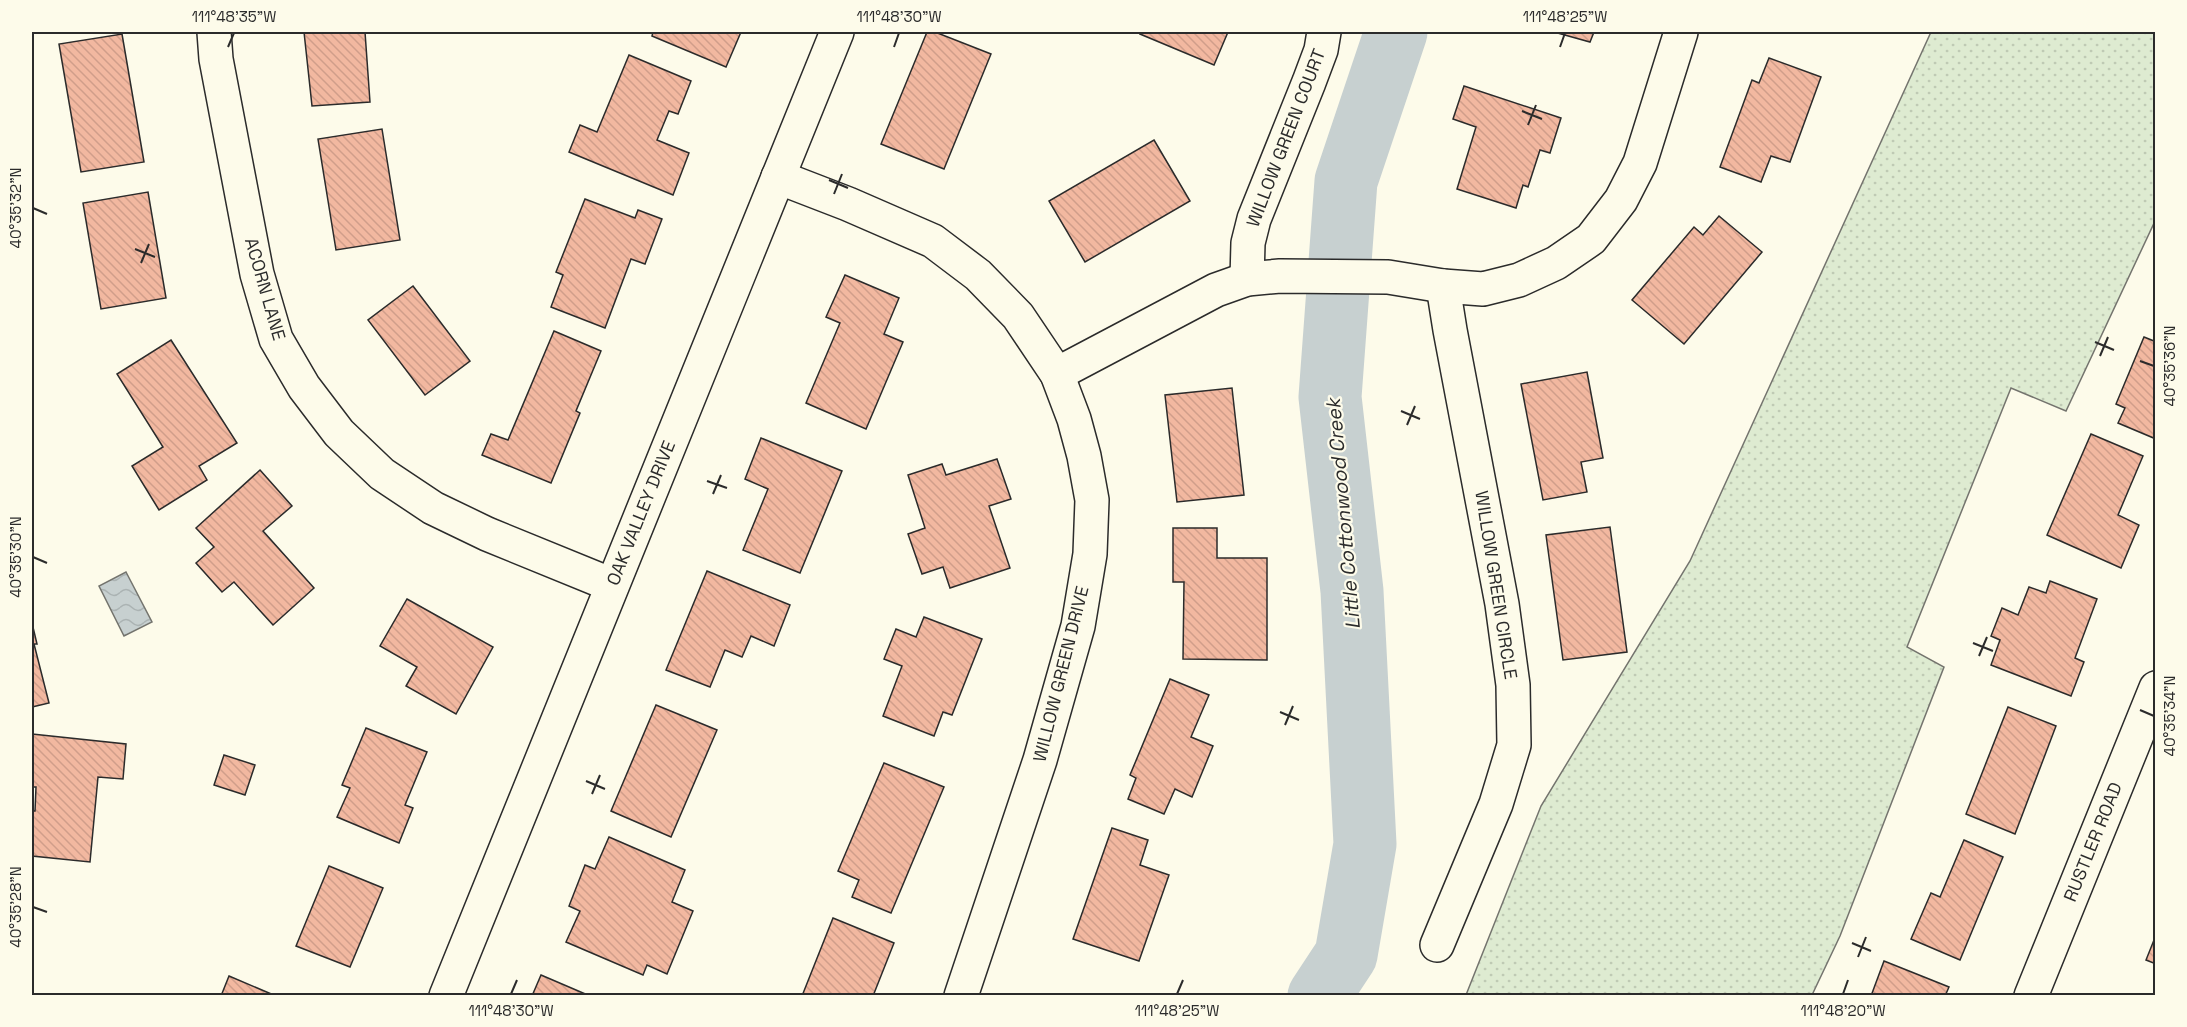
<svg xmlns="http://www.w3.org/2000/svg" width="2187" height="1027" font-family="'Space Grotesk',sans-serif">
<defs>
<pattern id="grass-dots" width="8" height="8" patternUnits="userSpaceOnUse" patternTransform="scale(1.5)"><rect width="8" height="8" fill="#deebd1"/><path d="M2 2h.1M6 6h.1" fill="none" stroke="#bfcab4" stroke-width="1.8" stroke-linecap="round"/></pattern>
<pattern id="water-waves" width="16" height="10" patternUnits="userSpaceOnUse" patternTransform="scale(1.5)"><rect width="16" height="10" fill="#c7d0d0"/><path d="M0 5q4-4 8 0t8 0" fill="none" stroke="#abb3b3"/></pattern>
<pattern id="building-back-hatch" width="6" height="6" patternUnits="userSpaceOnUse" patternTransform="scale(1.5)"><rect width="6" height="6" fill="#f2b8a0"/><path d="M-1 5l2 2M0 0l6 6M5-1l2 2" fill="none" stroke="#d09e8a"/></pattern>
</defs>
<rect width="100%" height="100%" fill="#fdfbea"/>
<!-- grass -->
<polygon fill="url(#grass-dots)" stroke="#74746e" stroke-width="1.5" points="1931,32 2155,32 2155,221 2066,411 2011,388 1907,647 1944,667 1840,936 1812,995 1466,995 1541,806 1690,561"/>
<!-- water -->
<polygon fill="url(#water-waves)" stroke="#74746e" stroke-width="1.5" points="126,572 152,622 124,636 99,586"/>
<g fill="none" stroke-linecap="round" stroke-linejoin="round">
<!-- river -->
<polyline stroke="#c7d0d0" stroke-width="63" points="1319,996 1346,955 1365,844 1352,591 1330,397 1346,181 1396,32"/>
</g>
<!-- building -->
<g fill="url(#building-back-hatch)" stroke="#2b2b2b" stroke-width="1.5">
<polygon points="304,32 365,32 370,102 312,106"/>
<polygon points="653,32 741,32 726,67 652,36"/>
<polygon points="927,32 935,32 991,54 944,169 881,144"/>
<polygon points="1141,32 1228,32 1214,65 1140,34"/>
<polygon points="1554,32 1594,32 1590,42"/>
<polygon points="122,34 144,162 81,172 59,44"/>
<polygon points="629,55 691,81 678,114 669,111 657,140 689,153 673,195 569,152 580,125 597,132"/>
<polygon points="1769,58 1821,77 1790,162 1771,156 1761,182 1720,167 1752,80 1759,83"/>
<polygon points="1464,86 1561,118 1550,153 1540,150 1528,187 1523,185 1516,208 1457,189 1476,127 1453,119"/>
<polygon points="382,129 400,240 336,250 318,139"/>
<polygon points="1154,140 1190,201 1085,262 1049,201"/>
<polygon points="148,192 166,298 101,309 83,203"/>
<polygon points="585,199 635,218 638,210 662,219 645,264 631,259 605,328 551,307 563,275 556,272"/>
<polygon points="1719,216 1762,252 1684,344 1632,300 1694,227 1703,235"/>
<polygon points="845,275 899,298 884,334 903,342 866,429 806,403 840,323 826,317"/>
<polygon points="413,286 470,361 425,395 368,320"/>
<polygon points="554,331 601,351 576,411 580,413 551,483 482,455 491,434 508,440"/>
<polygon points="2144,337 2154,341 2156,338 2156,439 2118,423 2125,408 2116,404"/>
<polygon points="171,340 237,443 199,466 207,480 159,510 132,466 163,447 117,374"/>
<polygon points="1587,372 1603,458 1581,462 1587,492 1543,500 1521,384"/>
<polygon points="1232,388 1244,495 1177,502 1165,395"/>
<polygon points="2091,434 2143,456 2118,515 2139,525 2121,568 2047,535"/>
<polygon points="761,438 842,471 800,573 743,550 768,489 745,479"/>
<polygon points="997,459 1011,499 989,506 1010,568 950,588 943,567 922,574 908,534 925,528 908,475 942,464 946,475"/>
<polygon points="260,470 292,506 263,531 314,588 273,625 234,582 222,592 196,563 214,547 196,528"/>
<polygon points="1610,527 1627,652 1563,660 1546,535"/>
<polygon points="1173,528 1217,528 1217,558 1267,558 1267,660 1183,659 1184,582 1173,582"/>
<polygon points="707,571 790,605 774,646 751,636 742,657 725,650 710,687 666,670"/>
<polygon points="2050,581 2097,599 2075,658 2084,662 2071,696 1991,665 2000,640 1991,636 2002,608 2018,615 2029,587 2046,593"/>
<polygon points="407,599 493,647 456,714 406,686 417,667 380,646"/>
<polygon points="924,617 982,639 952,715 943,712 934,736 883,716 902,666 884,659 896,629 916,637"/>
<polygon points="32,623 37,644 34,644 49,703 32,707"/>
<polygon points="1170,679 1209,695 1191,737 1213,746 1192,797 1175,789 1164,814 1128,799 1136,778 1130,775"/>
<polygon points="656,705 717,730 671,837 611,811"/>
<polygon points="2008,707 2056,726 2015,834 1966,814"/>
<polygon points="366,728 427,752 405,805 413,808 399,843 337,817 350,788 342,785"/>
<polygon points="32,734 126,744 123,779 98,777 90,862 32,856 32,811 35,811 36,787 32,787"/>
<polygon points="224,755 255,765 245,795 214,785"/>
<polygon points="884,763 944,787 891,913 852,897 859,880 838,871"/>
<polygon points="1112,828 1148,840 1140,865 1169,875 1139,961 1073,939"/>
<polygon points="609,837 685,870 672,902 693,911 667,974 647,965 643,975 566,942 580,911 569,906 585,865 595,869"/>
<polygon points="1964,840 2003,857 1960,960 1911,939 1931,893 1940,897"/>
<polygon points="329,866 383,888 350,967 296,946"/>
<polygon points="833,918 894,943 873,996 802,996"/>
<polygon points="2156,935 2156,964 2146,960"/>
<polygon points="1884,961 1949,987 1945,996 1871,996"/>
<polygon points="541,975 590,996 532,996"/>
<polygon points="229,976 276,996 221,996"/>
</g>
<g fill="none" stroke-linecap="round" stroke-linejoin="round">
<defs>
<g id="minor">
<polyline points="214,32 216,59 257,274 276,339 304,387 339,433 382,474 433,508 487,534 612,585"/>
<polyline points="778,177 848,204 933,241 978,275 1018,316 1057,374 1074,419 1084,456 1092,500 1090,554 1078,626 1040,760 961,996"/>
<polyline points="1247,279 1248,243 1254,219 1309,82 1321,50 1324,32"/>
<polyline points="1057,374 1216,290 1247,279 1280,276 1388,277 1443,286 1483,289 1519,280 1556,263 1591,239 1621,200 1640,163 1681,32"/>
<polyline points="1437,945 1496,804 1514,745 1513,685 1502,604 1450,330 1443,286"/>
<polyline points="446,996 837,32"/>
<polyline points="2031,996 2156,688"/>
</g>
</defs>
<!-- minor casing -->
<use href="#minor" stroke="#2b2b2b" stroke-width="36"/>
<!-- minor -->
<use href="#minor" stroke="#fdfbea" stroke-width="33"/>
</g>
<!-- ticks -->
<path fill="none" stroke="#2b2b2b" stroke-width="2" d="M 228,47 L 234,33M 894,47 L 899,33M 1560,47 L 1565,33M 1522,111 L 1542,119M 1528,125 L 1536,105M 829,180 L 848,188M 834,194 L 842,174M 33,208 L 47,214M 135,249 L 155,257M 141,263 L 149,244M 2095,342 L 2114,350M 2100,356 L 2108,337M 2140,361 L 2154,366M 1401,411 L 1420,419M 1407,425 L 1415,406M 707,481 L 727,488M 713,494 L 721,475M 33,557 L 47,563M 1973,643 L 1993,651M 1979,656 L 1987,637M 2140,710 L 2154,716M 1280,712 L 1299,720M 1285,725 L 1293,706M 586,781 L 605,789M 592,794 L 600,775M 33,907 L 47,912M 1852,943 L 1871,951M 1858,957 L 1866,937M 511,994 L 517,980M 1177,994 L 1183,980M 1843,994 L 1848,980"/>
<g text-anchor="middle" stroke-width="4.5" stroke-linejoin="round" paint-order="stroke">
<!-- street labels -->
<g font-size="18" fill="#2b2b2b" stroke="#fdfbea">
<text transform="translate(1286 138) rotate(-69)" y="6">WILLOW GREEN COURT</text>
<text transform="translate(265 289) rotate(74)" y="6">ACORN LANE</text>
<text transform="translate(641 513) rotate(-68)" y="6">OAK VALLEY DRIVE</text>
<text transform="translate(1496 585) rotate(81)" y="6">WILLOW GREEN CIRCLE</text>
<text transform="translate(1061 674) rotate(-76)" y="6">WILLOW GREEN DRIVE</text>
<text transform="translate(2093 842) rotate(-68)" y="6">RUSTLER ROAD</text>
</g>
<!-- water labels -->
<g font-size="20" font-style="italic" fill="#2b2b2b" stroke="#fdfbea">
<text transform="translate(1343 514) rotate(-95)" y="7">Little Cottonwood Creek</text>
</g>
</g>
<!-- border -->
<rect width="2187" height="1027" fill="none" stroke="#fdfbea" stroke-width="66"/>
<rect x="33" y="33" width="2121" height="961" fill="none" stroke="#2b2b2b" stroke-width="2"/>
<g font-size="15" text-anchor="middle" fill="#2b2b2b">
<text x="234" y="22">111°48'35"W</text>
<text x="899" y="22">111°48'30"W</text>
<text x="1565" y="22">111°48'25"W</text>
<text transform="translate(16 208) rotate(-90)" y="5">40°35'32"N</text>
<text transform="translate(2170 366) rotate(-90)" y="5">40°35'36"N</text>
<text transform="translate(16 557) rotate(-90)" y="5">40°35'30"N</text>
<text transform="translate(2170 716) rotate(-90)" y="5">40°35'34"N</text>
<text transform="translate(16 907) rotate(-90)" y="5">40°35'28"N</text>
<text x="511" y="1016">111°48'30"W</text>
<text x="1177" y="1016">111°48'25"W</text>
<text x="1843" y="1016">111°48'20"W</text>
</g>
</svg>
